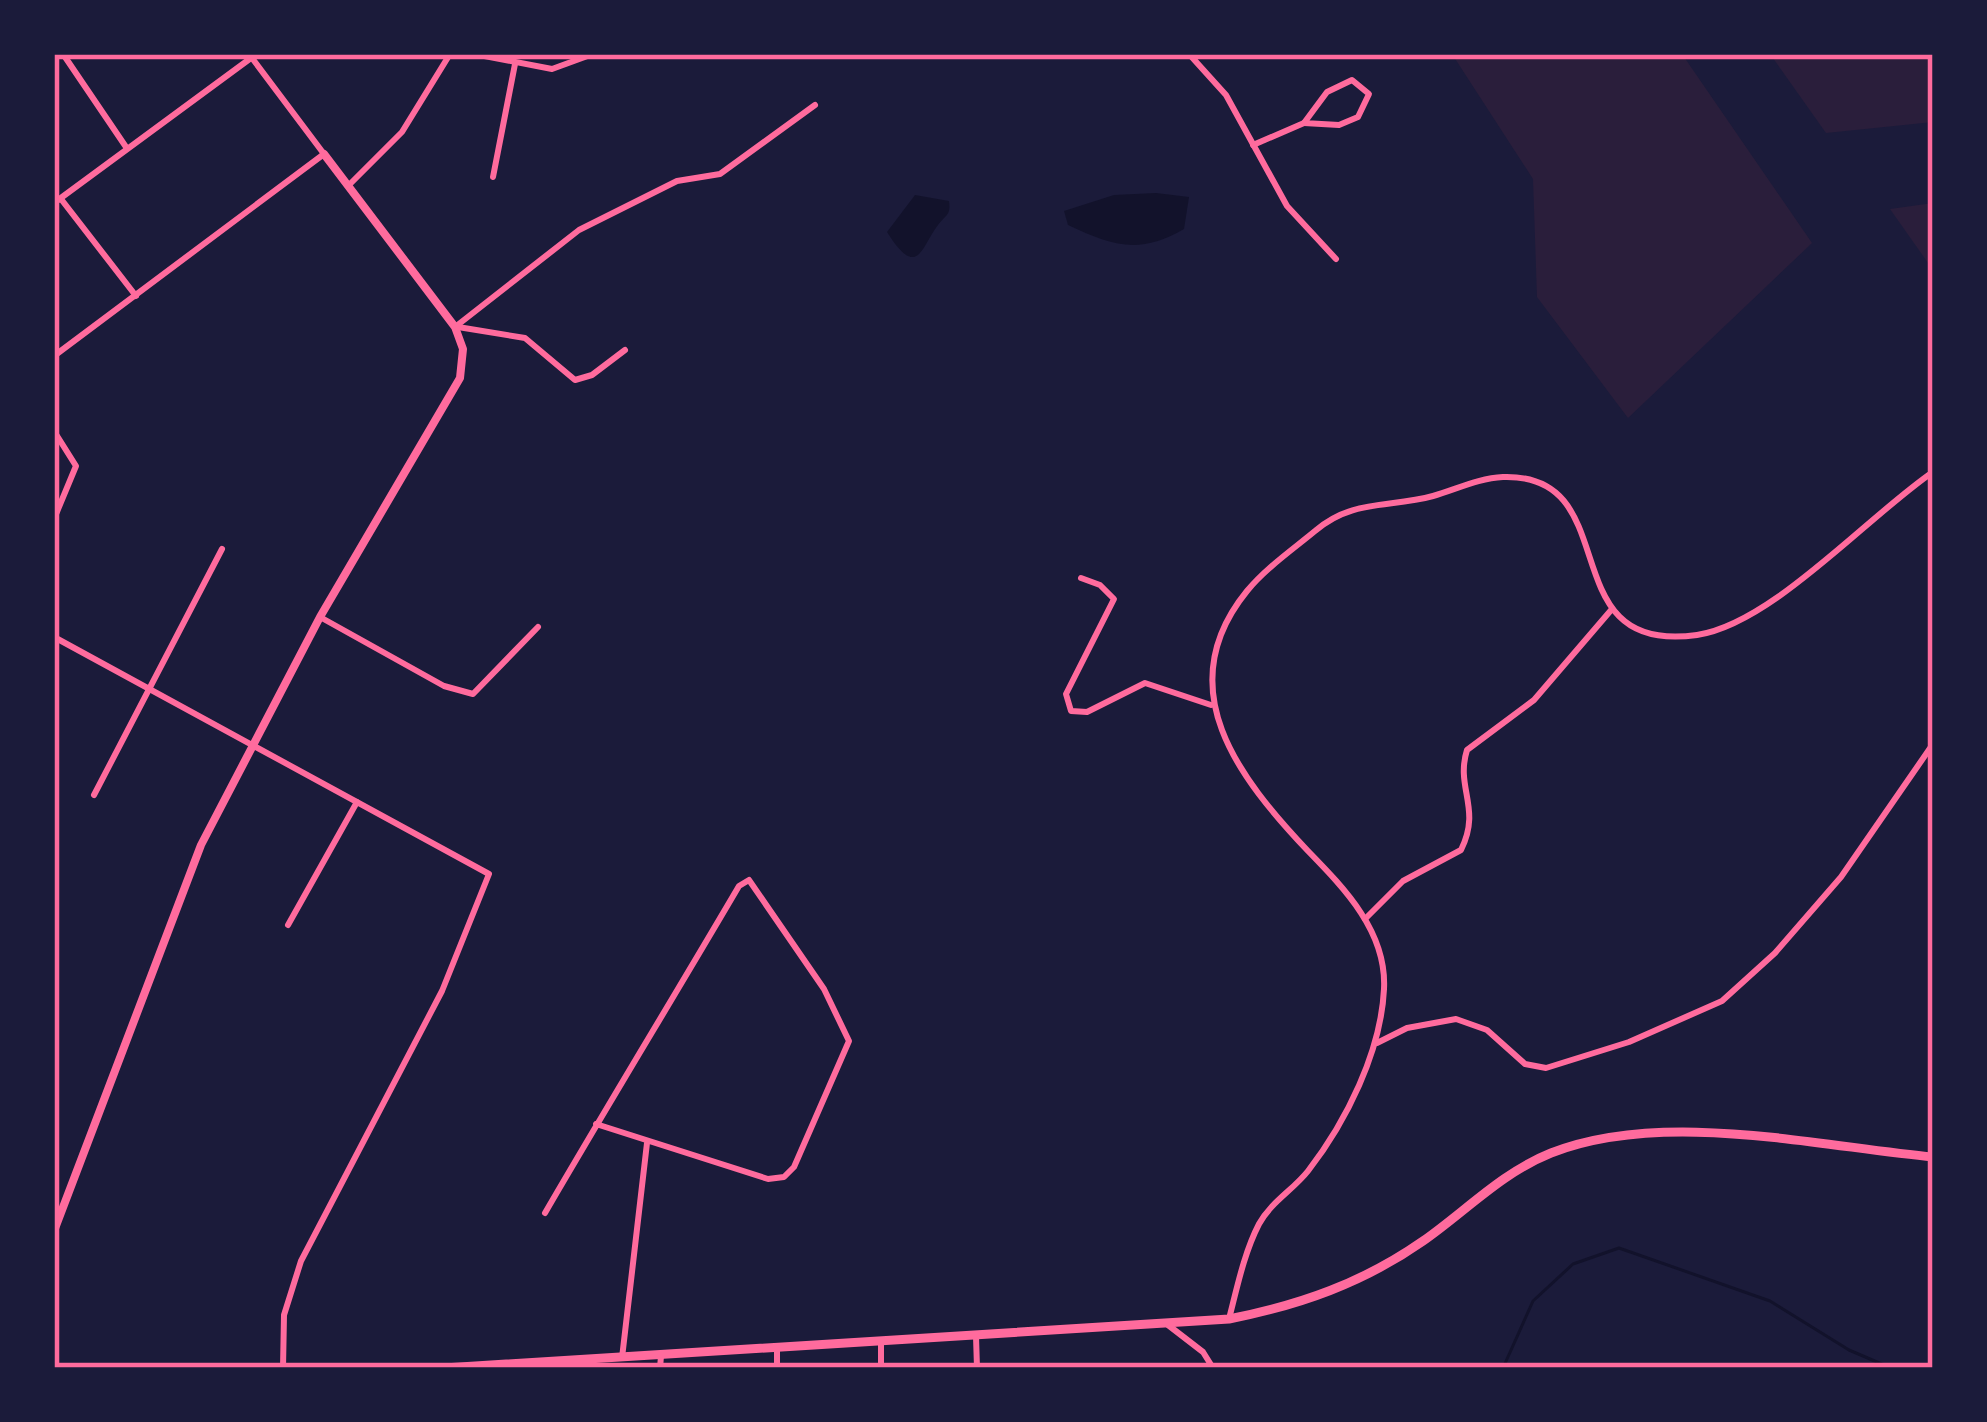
<svg xmlns="http://www.w3.org/2000/svg" width="1987" height="1422" font-family="'Golos Text',sans-serif">
<rect width="100%" height="100%" fill="#1b1b3a"/>
<!-- green -->
<g fill="#2a1e3b">
<polygon points="1452,54 1682,54 1812,243 1628,418 1537,297 1533,179"/>
<polygon points="1770,54 1933,54 1933,122 1826,133"/>
<polygon points="1933,203 1933,270 1890,209"/>
</g>
<!-- water -->
<g fill="#12122b">
<path d="M 1156,193 L 1189,197 L 1184,229 C 1139,255 1113,246 1068,225 L 1064,211 L 1114,195 Z"/>
<path d="M 915,195 L 949,201 C 951,216 946,214 938,225 C 921,247 918,281 887,232 Z"/>
</g>
<g fill="none" stroke-linecap="round" stroke-linejoin="round">
<!-- stream -->
<polyline stroke="#12122b" stroke-width="3" points="1503,1368 1533,1301 1573,1264 1619,1248 1770,1301 1849,1350 1891,1368"/>
<!-- minor -->
<g stroke="#ff6b9d" stroke-width="6">
<polyline points="63,54 126,147"/>
<polyline points="474,54 552,69 593,54"/>
<polyline points="1189,54 1226,95 1287,206 1336,259"/>
<polygon points="1352,80 1369,94 1358,117 1339,125 1304,123 1327,92"/>
<polyline points="1253,145 1304,123"/>
<polyline points="493,177 515,64"/>
<polyline points="348,186 402,132 450,54"/>
<polyline points="61,199 136,296"/>
<polyline points="54,203 251,58"/>
<polyline points="455,327 579,230 677,181 720,174 815,105"/>
<polyline points="458,327 525,338 575,380 592,375 625,350"/>
<polyline points="54,356 324,154 249,54"/>
<polyline points="54,431 76,466 54,519"/>
<polyline points="1081,578 1100,585 1114,599 1066,694 1071,711 1087,712 1145,683 1211,705"/>
<polyline points="320,617 444,686 473,694 538,627"/>
<polyline points="54,637 489,874 442,991 301,1261 284,1315 283,1368"/>
<polyline points="94,795 222,549"/>
<path d="M 1365,919 L 1403,881 L 1461,850 C 1482,808 1455,788 1467,750 L 1534,700 L 1612,609"/>
<polyline points="288,925 357,802"/>
<polyline points="1377,1043 1407,1028 1456,1019 1487,1030 1525,1064 1546,1068 1629,1042 1722,1001 1775,953 1841,877 1933,744"/>
<path d="M 545,1213 C 609,1103 675,995 739,886 L 749,880 L 824,989 L 849,1041 L 794,1167 L 784,1177 L 768,1179 L 596,1124"/>
<path d="M 1229,1319 C 1237,1288 1244,1253 1259,1224 C 1271,1202 1293,1190 1308,1171 C 1346,1122 1381,1052 1384,989 C 1387,932 1345,889 1308,851 C 1239,778 1168,688 1247,591 C 1266,568 1292,550 1315,531 C 1352,499 1389,508 1433,496 C 1457,489 1479,478 1503,477 C 1629,473 1548,656 1697,635 C 1772,624 1868,516 1933,472"/>
<polyline points="1168,1325 1203,1352 1213,1368"/>
<polyline points="976,1336 977,1368"/>
<polyline points="881,1342 881,1368"/>
<polyline points="622,1358 647,1143"/>
<polyline points="660,1368 661,1356"/>
<polyline points="777,1368 777,1348"/>
</g>
<!-- tertiary -->
<polyline stroke="#ff6b9d" stroke-width="8" points="54,1231 201,845 320,617 460,378 463,349 455,327 324,154"/>
<!-- primary -->
<path stroke="#ff6b9d" stroke-width="9" d="M 444,1368 L 1229,1319 C 1300,1305 1363,1283 1423,1241 C 1466,1211 1501,1173 1551,1153 C 1663,1109 1816,1146 1933,1157"/>
</g>
<!-- border -->
<rect width="1987" height="1422" fill="none" stroke="#1b1b3a" stroke-width="114"/>
<rect x="57" y="57" width="1873" height="1308" fill="none" stroke="#ff6b9d" stroke-width="4.5"/>
</svg>
